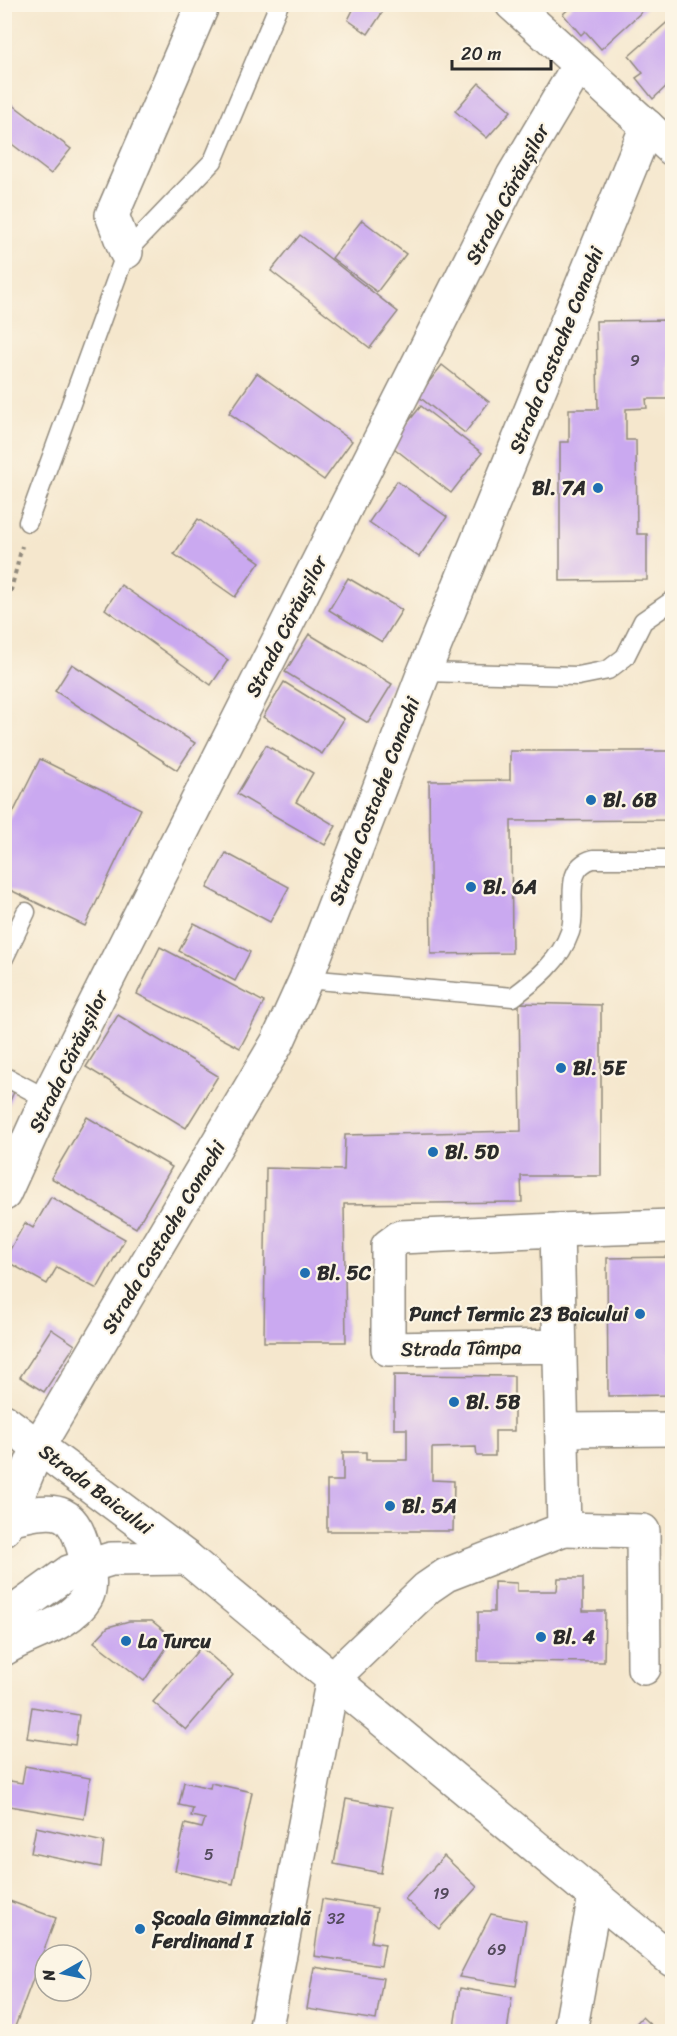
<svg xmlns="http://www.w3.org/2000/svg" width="677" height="2036" font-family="Sriracha,sans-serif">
<rect width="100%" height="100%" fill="#fcf5e5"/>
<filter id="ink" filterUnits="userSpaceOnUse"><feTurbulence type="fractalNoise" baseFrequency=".0167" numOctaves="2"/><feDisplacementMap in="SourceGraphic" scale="12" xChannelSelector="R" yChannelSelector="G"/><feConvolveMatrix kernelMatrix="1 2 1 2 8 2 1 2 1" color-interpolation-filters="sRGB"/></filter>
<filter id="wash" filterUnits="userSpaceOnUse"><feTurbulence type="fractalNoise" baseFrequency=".008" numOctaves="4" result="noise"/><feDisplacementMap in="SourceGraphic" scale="24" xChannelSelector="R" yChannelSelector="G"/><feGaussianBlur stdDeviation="1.35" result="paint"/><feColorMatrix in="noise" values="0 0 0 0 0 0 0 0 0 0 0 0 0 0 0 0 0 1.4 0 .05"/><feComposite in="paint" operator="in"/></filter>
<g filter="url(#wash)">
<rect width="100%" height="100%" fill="#f5e7cd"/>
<g id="blocks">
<!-- building -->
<g fill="#caa9f0">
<polygon points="356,4 388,4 368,34 348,20"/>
<polygon points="574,4 643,4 646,8 601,49 585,31 581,35 563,14"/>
<polygon points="672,18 672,81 653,99 636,78 643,73 629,56"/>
<polygon points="479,83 511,111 487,138 455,111"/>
<polygon points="4,98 71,149 51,174 4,138"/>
<polygon points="362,220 406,254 377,292 332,258"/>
<polygon points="300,235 398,312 370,348 271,271"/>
<polygon points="672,320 672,399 646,399 647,408 626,409 626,440 636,440 637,534 647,534 647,580 560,581 560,442 569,442 569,409 598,409 596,321"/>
<polygon points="442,365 489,402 465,433 418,396"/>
<polygon points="257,373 352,441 324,480 229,413"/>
<polygon points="421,406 482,453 451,493 390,445"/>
<polygon points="397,481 447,517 419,557 369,522"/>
<polygon points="198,519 260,562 235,597 174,554"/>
<polygon points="348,578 402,610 382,642 329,610"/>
<polygon points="121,585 228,660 211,685 105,609"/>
<polygon points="309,634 392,684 368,723 285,672"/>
<polygon points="72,664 195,743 177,770 55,691"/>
<polygon points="284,682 344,719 322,754 263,717"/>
<polygon points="266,745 313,773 296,802 336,826 325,845 237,794"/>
<polygon points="510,751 672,751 672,820 511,821 512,953 431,954 429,781 510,780"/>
<polygon points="40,759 141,809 85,926 4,887 4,831"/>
<polygon points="226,853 289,887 270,922 207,888"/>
<polygon points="194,923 250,952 235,981 179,951"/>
<polygon points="160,947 264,1002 240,1048 137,994"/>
<polygon points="519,1003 601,1005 601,1176 521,1176 522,1202 344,1204 346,1342 264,1342 266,1168 344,1170 345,1135 521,1131"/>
<polygon points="118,1015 218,1076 186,1128 86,1067"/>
<polygon points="5,1088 14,1092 5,1112"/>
<polygon points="87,1117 172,1167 136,1228 51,1178"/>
<polygon points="51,1197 125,1239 97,1289 57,1267 47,1284 4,1260 25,1223 33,1228"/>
<polygon points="671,1257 672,1395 608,1396 607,1258"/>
<polygon points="51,1329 75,1345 44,1392 20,1377"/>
<polygon points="394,1375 514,1376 514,1431 495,1431 495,1456 477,1456 476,1447 432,1448 432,1480 454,1481 453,1531 327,1531 327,1481 343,1481 343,1452 366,1452 366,1460 407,1460 407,1429 394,1429"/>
<polygon points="670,1442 672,1442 672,1612 669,1612"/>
<polygon points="558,1578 583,1578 583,1611 605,1611 604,1662 478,1661 478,1612 494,1612 494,1582 517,1583 517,1591 557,1591"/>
<polygon points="129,1621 152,1621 173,1638 144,1681 94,1642 108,1627"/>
<polygon points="201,1647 233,1675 186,1730 153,1702"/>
<polygon points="32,1707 79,1715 75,1745 27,1738"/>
<polygon points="25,1766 90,1778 84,1819 4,1805 4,1780 22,1783"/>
<polygon points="184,1782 210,1788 211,1783 252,1792 233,1884 175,1871 185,1824 202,1828 205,1819 191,1816 193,1808 179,1805"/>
<polygon points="346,1799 392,1807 381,1873 334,1864"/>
<polygon points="36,1827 104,1842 101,1867 31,1853"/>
<polygon points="444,1856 477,1887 439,1929 405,1899"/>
<polygon points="4,1899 56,1918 13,2032 4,2032"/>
<polygon points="322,1899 377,1908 371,1942 385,1944 381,1966 314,1956"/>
<polygon points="491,1914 526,1921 516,1986 459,1977"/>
<polygon points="314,1967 383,1978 376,2020 307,2009"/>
<polygon points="460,1988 512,1997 507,2032 454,2027"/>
<polygon points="642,2017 658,2032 628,2032"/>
</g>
</g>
</g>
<g filter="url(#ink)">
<use href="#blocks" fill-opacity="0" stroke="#90897c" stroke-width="1.5"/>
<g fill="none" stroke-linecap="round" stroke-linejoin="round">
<defs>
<g id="service">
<polyline points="28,522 126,252 213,161 279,4"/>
<polyline points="424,672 578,676 608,670 625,657 643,621 672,601"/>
<polyline points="4,958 26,912"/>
<path d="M 306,979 L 513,997 C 537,979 560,961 570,932 C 579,907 560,869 593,859 L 672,859"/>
<polyline points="4,1076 47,1099"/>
</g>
<g id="minor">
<polyline points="126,252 112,215 203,4"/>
<polyline points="557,1230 672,1226"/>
<polyline points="562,1430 672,1429"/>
<polyline points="564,1529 643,1531 644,1668"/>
<polyline points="265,2032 333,1678 427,1588 446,1575 564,1529 557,1230 400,1237 388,1246 388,1349 559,1346"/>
<polyline points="570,2032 595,1896"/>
</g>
<g id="tertiary">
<polyline points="512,4 672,149"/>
<polyline points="4,1194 47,1099 513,176 579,65"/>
<polyline points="39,1445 277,1043 306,979 424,672 647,126"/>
</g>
<g id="secondary">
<polyline points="4,1421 187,1558 672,1960"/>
<polyline points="4,1529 39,1445"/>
<polyline points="4,1619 69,1572 111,1559 187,1558"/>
<path d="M 4,1649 C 30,1632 69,1626 86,1598 C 92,1588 89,1574 87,1562 C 74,1507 61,1506 9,1519"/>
</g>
</defs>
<!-- service casing -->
<use href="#service" stroke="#90897c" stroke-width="21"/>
<!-- minor casing -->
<use href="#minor" stroke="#90897c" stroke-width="36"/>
<!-- tertiary casing -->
<use href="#tertiary" stroke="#90897c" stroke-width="36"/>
<!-- secondary casing -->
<use href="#secondary" stroke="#90897c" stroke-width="36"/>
<!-- path -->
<polyline stroke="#90897c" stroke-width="4" stroke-dasharray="4.5 4.5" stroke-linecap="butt" points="4,618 22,546"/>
<!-- service -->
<use href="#service" stroke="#fff" stroke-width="18"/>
<!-- minor -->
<use href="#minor" stroke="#fff" stroke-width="33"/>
<!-- tertiary -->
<use href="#tertiary" stroke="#fff" stroke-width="33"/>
<!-- secondary -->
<use href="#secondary" stroke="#fff" stroke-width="33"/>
</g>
</g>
<!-- markers -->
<g fill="#1f6fb2" stroke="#fcf5e5" stroke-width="2">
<circle cx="598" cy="488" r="6"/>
<circle cx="591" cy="800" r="6"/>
<circle cx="471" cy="887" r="6"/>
<circle cx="561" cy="1068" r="6"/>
<circle cx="433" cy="1152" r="6"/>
<circle cx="305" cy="1273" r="6"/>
<circle cx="640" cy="1314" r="6"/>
<circle cx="454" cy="1402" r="6"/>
<circle cx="390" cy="1506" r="6"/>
<circle cx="541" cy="1637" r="6"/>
<circle cx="126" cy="1641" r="6"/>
<circle cx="140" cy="1929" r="6"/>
</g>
<g text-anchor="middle" stroke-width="4.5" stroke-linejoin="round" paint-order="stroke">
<!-- number labels -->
<g font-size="16" fill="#534a5c">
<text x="635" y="366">9</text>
<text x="209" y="1860">5</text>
<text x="441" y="1899">19</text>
<text x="336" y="1924">32</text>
<text x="497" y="1955">69</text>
</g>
<!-- street labels -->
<g font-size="20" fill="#2b2b2b" stroke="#fcf5e5">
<text transform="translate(507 194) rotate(-62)" y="7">Strada Cărăușilor</text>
<text transform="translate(556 350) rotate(-68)" y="7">Strada Costache Conachi</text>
<text transform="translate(286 626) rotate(-63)" y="7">Strada Cărăușilor</text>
<text transform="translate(374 801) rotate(-69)" y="7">Strada Costache Conachi</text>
<text transform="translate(68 1061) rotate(-64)" y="7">Strada Cărăușilor</text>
<text transform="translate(163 1237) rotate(-59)" y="7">Strada Costache Conachi</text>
<text transform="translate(461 1348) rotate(-1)" y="7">Strada Tâmpa</text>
<text transform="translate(96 1489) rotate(37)" y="7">Strada Baicului</text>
</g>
<!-- poi labels -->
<g font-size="20" font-weight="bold" fill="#2b2b2b" stroke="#fcf5e5" text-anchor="start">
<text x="586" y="495" text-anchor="end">Bl. 7A</text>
<text x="603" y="807">Bl. 6B</text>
<text x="483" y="894">Bl. 6A</text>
<text x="573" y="1075">Bl. 5E</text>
<text x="445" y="1159">Bl. 5D</text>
<text x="317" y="1280">Bl. 5C</text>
<text x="628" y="1321" text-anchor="end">Punct Termic 23 Baicului</text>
<text x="466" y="1409">Bl. 5B</text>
<text x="402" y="1513">Bl. 5A</text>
<text x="553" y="1644">Bl. 4</text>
<text x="138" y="1648">La Turcu</text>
<text x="152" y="1925">Școala Gimnazială<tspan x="152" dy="23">Ferdinand I</tspan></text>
</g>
</g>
<!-- margin -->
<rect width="677" height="2036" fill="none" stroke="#fcf5e5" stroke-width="24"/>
<!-- north arrow -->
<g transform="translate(63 1973) rotate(261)"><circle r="28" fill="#fcf5e5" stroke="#a8a49b" stroke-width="1.5"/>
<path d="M0-4.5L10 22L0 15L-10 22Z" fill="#1f6fb2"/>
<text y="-9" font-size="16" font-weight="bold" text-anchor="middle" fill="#2b2b2b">N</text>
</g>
<!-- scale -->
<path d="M452 60v9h99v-9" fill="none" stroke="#2b2b2b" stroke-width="3"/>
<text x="461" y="60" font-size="18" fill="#2b2b2b" stroke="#fcf5e5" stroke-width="4.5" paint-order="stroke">20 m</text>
</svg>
